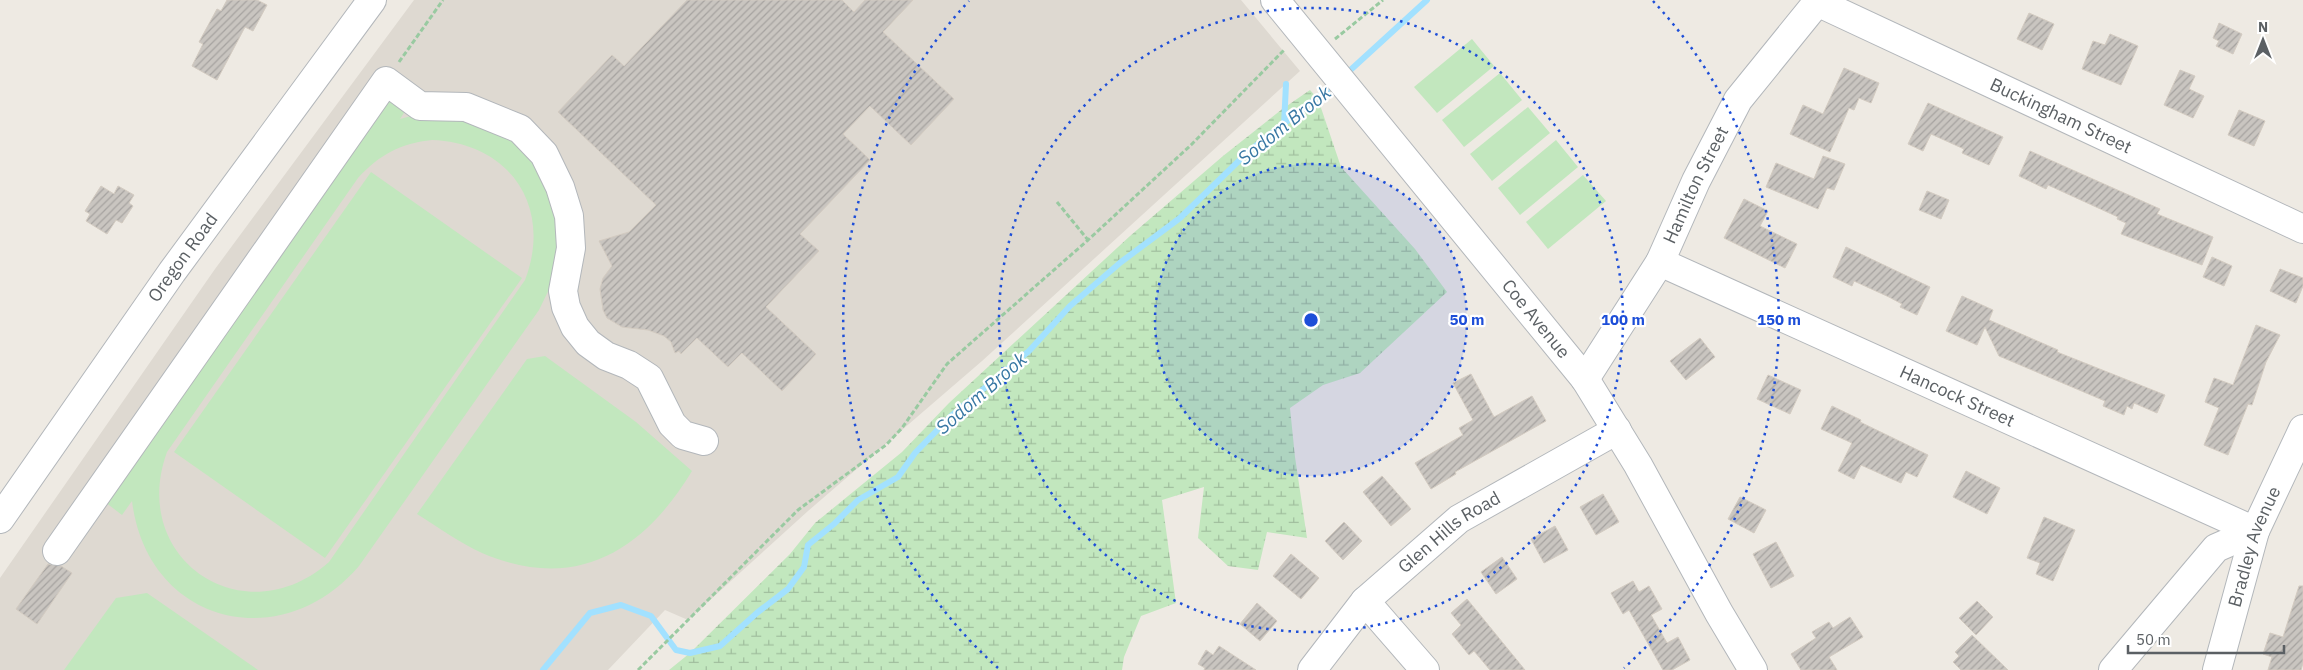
<svg xmlns="http://www.w3.org/2000/svg" width="2303" height="670" font-family="'IBM Plex Sans',sans-serif">
<defs>
<pattern id="wetland-marsh" width="20" height="14" patternUnits="userSpaceOnUse" patternTransform="scale(1.25)"><rect width="20" height="14" fill="#c2e7be"/><path d="M1 5h8M5 5V1M11 12h8M15 12V8" fill="none" stroke="#a1bf9e"/></pattern>
<pattern id="building-hatch" width="6" height="6" patternUnits="userSpaceOnUse" patternTransform="scale(1.25)"><rect width="6" height="6" fill="#c9c5c0"/><path d="M-1 1l2-2M0 6l6-6M5 7l2-2" fill="none" stroke="#a6a3a0"/></pattern>
</defs>
<rect width="100%" height="100%" fill="#eeeae3"/>
<!-- education -->
<polygon fill="#ded9d1" points="414,0 1241,0 1300,71 982,361 808,511 688,620 665,610 608,670 0,670 0,578 215,269"/>
<!-- grass -->
<g fill="#c2e7be" fill-rule="evenodd">
<polygon points="1472,39 1494,66 1437,113 1414,87"/>
<polygon points="1500,73 1522,100 1464,147 1442,120"/>
<path d="M 388,90 L 409,105 L 400,119 L 415,115 L 454,115 L 509,136 L 537,164 L 560,217 L 556,275 L 539,310 L 359,566 C 280,658 147,623 132,501 L 122,515 L 101,499 ZM 432,140 C 510,143 553,207 525,280 L 329,562 C 244,637 128,559 167,452 L 358,178 C 379,155 401,143 432,140 Z"/>
<polygon points="1528,107 1550,133 1492,181 1470,154"/>
<polygon points="1556,140 1578,167 1520,215 1498,188"/>
<polygon points="371,172 522,278 325,558 174,452"/>
<polygon points="1583,175 1606,201 1548,249 1526,222"/>
<path d="M 545,356 L 636,422 L 692,471 C 643,552 575,593 482,553 C 460,543 438,527 417,514 L 527,359 Z"/>
<polygon points="147,593 258,670 64,670 116,598"/>
</g>
<!-- wetland -->
<polygon fill="url(#wetland-marsh)" points="1310,90 1318,99 1341,167 1415,249 1447,292 1360,373 1323,385 1290,408 1295,457 1307,538 1267,532 1258,570 1228,566 1198,538 1204,487 1162,500 1176,603 1141,616 1124,657 1122,670 669,670 690,653 790,554 815,523 902,452 949,403 1130,236 1223,156 1281,110"/>
<g fill="none" stroke-linecap="round" stroke-linejoin="round">
<!-- stream -->
<g stroke="#a2e1ff" stroke-width="6">
<polyline points="1345,75 1427,0"/>
<polyline points="1284,125 1286,84"/>
<polyline points="543,670 590,613 621,605 651,616 676,650 690,653 720,646 758,612 788,589 804,567 808,545 834,524 858,500 898,477 915,453 951,416 1029,351 1070,306 1121,262 1180,218 1249,151 1336,83"/>
</g>
</g>
<!-- building -->
<g fill="url(#building-hatch)" stroke="#d3cbc1">
<polygon points="227,0 257,0 267,5 253,31 245,27 217,80 192,66 203,44 199,42 217,9 221,11"/>
<polygon points="687,0 842,0 854,12 865,0 913,0 883,32 954,99 911,145 870,106 843,134 870,160 800,234 819,251 766,307 816,354 782,391 742,353 728,367 697,338 681,354 679,351 675,353 671,342 664,336 648,330 622,327 607,318 603,310 600,289 603,278 612,266 599,241 629,232 656,205 558,112 612,55 624,66"/>
<polygon points="2029,13 2054,24 2042,50 2017,39"/>
<polygon points="2219,23 2242,34 2233,54 2216,46 2219,41 2213,38"/>
<polygon points="2110,34 2138,46 2121,85 2082,69 2093,41 2105,45"/>
<polygon points="1844,68 1879,83 1871,103 1859,98 1854,110 1849,108 1830,152 1790,134 1803,105 1823,114"/>
<polygon points="2180,70 2195,76 2189,89 2204,96 2193,118 2164,105"/>
<polygon points="1928,103 2003,137 1989,165 1962,153 1964,149 1931,134 1923,151 1908,144"/>
<polygon points="2239,110 2265,121 2254,146 2228,135"/>
<polygon points="2030,151 2160,209 2157,214 2213,237 2202,265 2121,234 2126,223 2117,219 2118,217 2048,185 2046,189 2019,176"/>
<polygon points="1823,156 1845,164 1834,190 1827,188 1818,209 1766,187 1776,163 1814,179"/>
<polygon points="101,186 114,194 118,186 134,195 129,203 133,206 122,223 116,220 107,234 86,221 90,214 85,211"/>
<polygon points="1927,191 1949,200 1941,219 1919,210"/>
<polygon points="1744,199 1768,211 1760,226 1797,244 1785,268 1724,238"/>
<polygon points="1846,247 1930,287 1917,315 1900,307 1902,304 1889,297 1854,281 1852,286 1833,277"/>
<polygon points="2212,257 2232,266 2224,286 2203,277"/>
<polygon points="2280,269 2303,278 2303,286 2296,303 2270,291"/>
<polygon points="1962,296 1993,310 1989,320 2058,350 2057,352 2165,395 2157,413 2134,403 2132,409 2127,406 2124,415 2103,406 2105,401 1999,356 1985,327 1977,345 1946,331"/>
<polygon points="2256,325 2280,335 2266,362 2252,405 2248,404 2228,455 2204,445 2219,408 2205,402 2214,378 2233,385"/>
<polygon points="1700,338 1715,357 1686,380 1670,361"/>
<polygon points="1471,374 1494,417 1532,396 1546,421 1455,472 1456,474 1431,489 1415,463 1463,435 1459,428 1473,420 1453,383"/>
<polygon points="1768,375 1801,390 1790,414 1757,399"/>
<polygon points="1832,406 1861,420 1860,422 1928,455 1917,477 1906,472 1901,483 1861,465 1854,479 1838,471 1852,443 1821,429"/>
<polygon points="1966,471 2000,488 1987,514 1953,497"/>
<polygon points="1382,476 1411,509 1391,526 1363,492"/>
<polygon points="1603,494 1619,522 1596,535 1580,507"/>
<polygon points="1740,497 1766,510 1754,533 1728,519"/>
<polygon points="2044,517 2075,530 2053,581 2036,574 2040,563 2027,558"/>
<polygon points="1344,522 1362,541 1343,560 1325,541"/>
<polygon points="1555,526 1568,550 1544,563 1531,539"/>
<polygon points="1776,542 1794,576 1771,588 1753,554"/>
<polygon points="1291,554 1319,578 1301,599 1273,576"/>
<polygon points="1502,557 1517,579 1496,594 1481,572"/>
<polygon points="48,564 61,566 72,573 37,624 16,609"/>
<polygon points="1633,581 1639,592 1649,586 1662,609 1651,615 1667,643 1678,637 1690,660 1672,670 1663,670 1629,610 1623,614 1611,593"/>
<polygon points="2299,586 2303,586 2303,663 2301,670 2268,670 2272,657 2263,654 2270,633 2283,637"/>
<polygon points="1467,599 1525,670 1490,670 1474,651 1469,655 1452,634 1461,625 1451,613"/>
<polygon points="1977,601 1993,617 1976,635 1959,618"/>
<polygon points="1257,603 1277,621 1260,641 1240,624"/>
<polygon points="1850,617 1863,637 1829,657 1837,670 1801,670 1791,654 1816,638 1812,632 1829,622 1833,628"/>
<polygon points="1972,635 2008,670 1961,670 1953,662 1959,656 1955,652"/>
<polygon points="1219,646 1256,670 1204,670 1205,668 1198,664 1206,650 1213,655"/>
</g>
<g fill="none" stroke-linecap="round" stroke-linejoin="round">
<defs>
<g id="minor">
<path id="s1" d="M 1275,0 L 1585,379 L 1638,465 L 1719,613 L 1753,670"/>
<path id="s2" d="M 1817,2 L 2303,229"/>
<path id="s3" d="M 1660,262 L 2255,531"/>
<path id="s4" d="M 1585,379 L 1660,262 L 1696,181 L 1738,100 L 1819,0"/>
<path id="s5" d="M 0,519 L 172,272 L 372,0"/>
<polyline points="57,551 386,81 420,106 466,107 520,129 544,154 560,187 569,216 571,248 563,291 566,307 575,327 588,343 606,356 629,365 649,378 672,424 683,435 704,441"/>
<polyline points="1365,601 1425,670"/>
<path id="s6" d="M 1312,670 L 1365,601 L 1459,519 L 1617,430"/>
<polyline points="2113,670 2216,548 2255,531"/>
<path id="s7" d="M 2217,670 L 2255,531 L 2303,429"/>
</g>
</defs>
<!-- minor casing -->
<use href="#minor" stroke="#b3b7bb" stroke-width="30"/>
<!-- path -->
<g stroke="#99caa1" stroke-width="3" stroke-dasharray="5 2.5" stroke-linecap="butt">
<polyline points="1335,39 1383,0"/>
<polyline points="399,62 443,0"/>
<polyline points="1057,202 1088,240"/>
<polyline points="638,670 798,510 886,445 902,428 947,364 1088,240 1191,145 1285,49"/>
</g>
<!-- minor -->
<use href="#minor" stroke="#fff" stroke-width="28"/>
</g>
<!-- distance rings -->
<circle cx="1311" cy="320" r="156" fill="#1d4ed8" fill-opacity=".12"/>
<g fill="none" stroke="#1d4ed8" stroke-width="2.5" stroke-dasharray="2.5 5">
<circle cx="1311" cy="320" r="156"/>
<circle cx="1311" cy="320" r="312"/>
<path d="M998 668A468 468 0 0 1 969 1M1653 1A468 468 0 0 1 1624 668"/>
</g>
<g text-anchor="middle" stroke-width="4.5" stroke-linejoin="round" paint-order="stroke">
<!-- street labels -->
<g font-size="18" fill="#5b6064" stroke="#fff">
<text dy="6" stroke="none"><textPath href="#s2" startOffset="269">Buckingham Street</textPath></text>
<text dy="6" stroke="none"><textPath href="#s4" startOffset="224">Hamilton Street</textPath></text>
<text dy="6" stroke="none"><textPath href="#s5" startOffset="319">Oregon Road</textPath></text>
<text dy="6" stroke="none"><textPath href="#s1" startOffset="412">Coe Avenue</textPath></text>
<text dy="6" stroke="none"><textPath href="#s3" startOffset="326">Hancock Street</textPath></text>
<text dy="6" stroke="none"><textPath href="#s6" startOffset="196">Glen Hills Road</textPath></text>
<text dy="6" stroke="none"><textPath href="#s7" startOffset="129">Bradley Avenue</textPath></text>
</g>
<!-- water labels -->
<g font-size="19" font-style="italic" fill="#3777a3" stroke="#fff">
<text transform="translate(1284 125) rotate(-39)" y="7">Sodom Brook</text>
<text transform="translate(981 393) rotate(-41)" y="7">Sodom Brook</text>
</g>
</g>
<circle cx="1311" cy="320" r="8" fill="#1d4ed8" stroke="#fff" stroke-width="2.5"/>
<g font-size="15" text-anchor="middle" font-weight="bold" fill="#1d4ed8" stroke="#fff" stroke-width="4.5" stroke-linejoin="round" paint-order="stroke">
<text x="1467" y="325">50 m</text>
<text x="1623" y="325">100 m</text>
<text x="1779" y="325">150 m</text>
</g>
<!-- north arrow -->
<g transform="translate(2263 40)" stroke="#ffffff" stroke-width="4" paint-order="stroke">
<path d="M0-4L9 19L0 12L-9 19Z" fill="#5b6064"/>
<text y="-8" font-size="14" font-weight="bold" text-anchor="middle" fill="#5b6064">N</text>
</g>
<!-- scale -->
<path d="M2128 645v8h156v-8" fill="none" stroke="#5b6064" stroke-width="2.5"/>
<text x="2136" y="645" font-size="15" fill="#5b6064" stroke="#ffffff" stroke-width="4" paint-order="stroke">50 m</text>
</svg>
